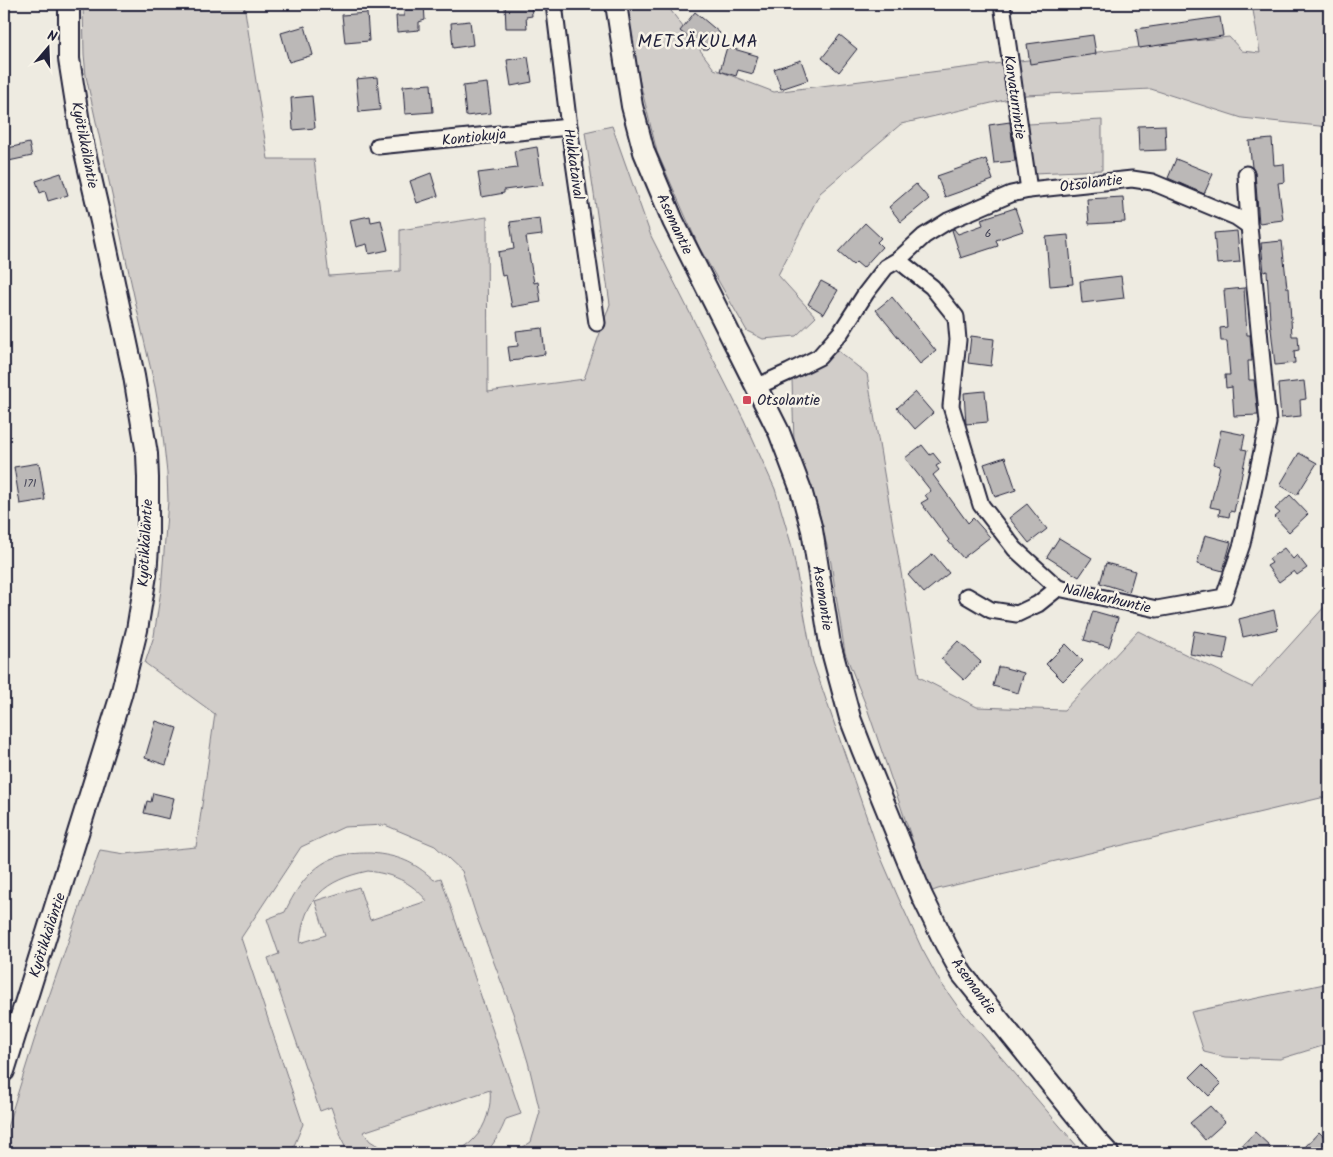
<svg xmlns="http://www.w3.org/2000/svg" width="1333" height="1157" font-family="Kalam,sans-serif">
<rect width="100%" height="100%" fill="#eeebe1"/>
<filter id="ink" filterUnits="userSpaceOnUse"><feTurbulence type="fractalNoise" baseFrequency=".02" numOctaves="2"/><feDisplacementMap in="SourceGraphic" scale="10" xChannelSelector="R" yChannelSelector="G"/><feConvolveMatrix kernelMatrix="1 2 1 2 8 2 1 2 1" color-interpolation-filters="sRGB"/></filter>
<g filter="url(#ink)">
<!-- green -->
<g fill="#d1cdc9" stroke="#7a7882" fill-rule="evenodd">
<polygon points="83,4 244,4 268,159 314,159 329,276 400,271 400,230 487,217 488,392 584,379 610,304 585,132 612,126 651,236 744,420 775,489 792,547 813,662 879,853 898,897 922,949 939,980 958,1007 1083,1153 514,1153 531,1142 540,1112 528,1062 513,1013 476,915 462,871 435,846 385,825 344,827 301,847 241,938 303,1124 291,1153 5,1153 5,1134 38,1028 100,850 125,854 196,847 215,714 145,663 154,636 161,590 168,501 167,473 162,427 155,387 140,323 86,76 84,54"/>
<polygon points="624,4 666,4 714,69 774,92 1002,63 1229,37 1242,51 1260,53 1252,4 1329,4 1329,61 1327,63 1329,63 1329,127 1242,118 1151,89 1026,95 901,124 820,193 778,275 816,317 796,336 763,339 747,331 699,247 657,152 635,62"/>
<polygon points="1102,120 1102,170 1034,173 1028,124"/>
<polygon points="838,351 867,374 919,677 977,707 1064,710 1138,631 1252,687 1326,605 1329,583 1329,796 938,889 930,892 867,708 845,653 831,563 818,508 794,441 792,380"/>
<path d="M 371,853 C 399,856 413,861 434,880 L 441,878 L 521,1114 L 506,1119 C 501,1132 495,1142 486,1153 L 454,1153 C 461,1149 469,1145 474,1139 C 486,1127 492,1105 490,1090 L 363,1132 L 370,1141 L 390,1153 L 347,1153 L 331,1107 L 320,1111 L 268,958 L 279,954 L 267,919 L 285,912 C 296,888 313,863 340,856 C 351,853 361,853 371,853 ZM 368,871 C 392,874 411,881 427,901 L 370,920 L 359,887 L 315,901 L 326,935 L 300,943 C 304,898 325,880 368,871 Z"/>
<polygon points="1329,983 1329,1044 1280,1059 1225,1057 1204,1052 1191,1012"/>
</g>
<!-- building -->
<g fill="#bbb8b7" stroke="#22223b">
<polygon points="403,4 424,4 425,20 419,22 419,30 397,32 396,16 404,16"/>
<polygon points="505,4 531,4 532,16 526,17 527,28 506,28"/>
<polygon points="695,12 720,33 707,49 703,49 680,31"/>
<polygon points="367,13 369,41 345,43 342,15"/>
<polygon points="1220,17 1223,36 1139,48 1136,29"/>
<polygon points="470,21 473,45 453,48 451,23"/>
<polygon points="305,26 313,55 289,62 281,33"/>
<polygon points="840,35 857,49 839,72 822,58"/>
<polygon points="1093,35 1096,54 1030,64 1027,44"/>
<polygon points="727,47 758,56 753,74 738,70 736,76 720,71"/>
<polygon points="528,57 532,82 511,86 507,60"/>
<polygon points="801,60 808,80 781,89 774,69"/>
<polygon points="377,77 380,110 359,112 356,79"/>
<polygon points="487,83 491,113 466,116 463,86"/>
<polygon points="431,84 433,112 405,114 403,86"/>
<polygon points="312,96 315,128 293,130 291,98"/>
<polygon points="1010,122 1015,161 994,163 989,125"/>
<polygon points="1165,125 1166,150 1139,151 1138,126"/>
<polygon points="1272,139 1274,165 1284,164 1285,182 1278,183 1283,220 1259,223 1255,173 1252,167 1249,141"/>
<polygon points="29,143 32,156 4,162 4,149"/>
<polygon points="537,147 543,185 504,190 504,193 482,197 478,173 517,168 514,151"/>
<polygon points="986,159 993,180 945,197 937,176"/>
<polygon points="1176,159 1213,174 1204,194 1168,178"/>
<polygon points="61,173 68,195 48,201 45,191 40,193 36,181"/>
<polygon points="431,173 438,196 417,203 410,181"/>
<polygon points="916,184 929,199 901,222 889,207"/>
<polygon points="1123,197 1125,222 1089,224 1087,199"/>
<polygon points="1015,208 1023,231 996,240 998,246 961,258 952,230 954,229 958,234 983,225 981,219"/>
<polygon points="370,216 371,222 381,220 388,250 369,254 367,244 356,247 350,220"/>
<polygon points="540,218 542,235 526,237 534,283 538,282 541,302 512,307 506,275 502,276 498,252 514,249 510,222"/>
<polygon points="865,223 881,238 877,242 882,247 863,268 856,262 853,265 838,252"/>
<polygon points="1237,231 1240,262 1217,264 1214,233"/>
<polygon points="1068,235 1073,284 1050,286 1046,237"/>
<polygon points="1282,241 1287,288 1289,288 1292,336 1298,336 1299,350 1294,351 1295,363 1275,365 1270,320 1267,271 1264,272 1261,243"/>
<polygon points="1121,276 1124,298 1082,303 1080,281"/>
<polygon points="821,281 838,290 824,314 808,304"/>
<polygon points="1244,288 1247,335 1250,335 1252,361 1248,361 1249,380 1254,380 1258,415 1234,416 1232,387 1226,388 1225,375 1230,375 1227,341 1221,341 1220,328 1227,327 1224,290"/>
<polygon points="892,297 936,351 920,364 876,310"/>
<polygon points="542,328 545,354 524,357 519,360 510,361 508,347 518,346 516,331"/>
<polygon points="971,336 994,339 991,366 968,363"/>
<polygon points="1304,381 1306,399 1300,400 1301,416 1281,418 1278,384"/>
<polygon points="985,391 988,422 966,424 964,393"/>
<polygon points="915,392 933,413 915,429 897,408"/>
<polygon points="1221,430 1245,435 1242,449 1247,450 1234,512 1230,511 1229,517 1219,515 1220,509 1210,507 1220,466 1213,464"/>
<polygon points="922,445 930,455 933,453 941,463 936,466 939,470 933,475 968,523 973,518 990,537 963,558 948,541 949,540 921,503 928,499 925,495 931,491 905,458"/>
<polygon points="1299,453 1317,463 1297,495 1280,485"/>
<polygon points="1005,457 1016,490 995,497 984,464"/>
<polygon points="39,463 45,500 20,504 14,467"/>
<polygon points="1290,495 1308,514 1289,532 1275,517 1280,513 1275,509"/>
<polygon points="1027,504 1047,529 1029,543 1009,518"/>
<polygon points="1205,535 1231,542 1223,571 1197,564"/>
<polygon points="1059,538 1092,558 1079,577 1047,557"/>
<polygon points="1284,548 1293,559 1297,555 1307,568 1297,575 1294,571 1279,582 1267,566 1272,563 1269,559"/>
<polygon points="933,554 949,573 924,593 908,575"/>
<polygon points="1106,563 1135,571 1129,592 1100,583"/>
<polygon points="1274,610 1278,629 1243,637 1239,619"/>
<polygon points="1093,611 1118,618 1109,647 1084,640"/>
<polygon points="1194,631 1228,637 1224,660 1190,654"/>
<polygon points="958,641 981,662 964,680 941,659"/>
<polygon points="1066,644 1083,661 1063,681 1046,664"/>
<polygon points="998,667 1002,667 1024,673 1018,693 993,686"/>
<polygon points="156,721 177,728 166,765 145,758"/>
<polygon points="153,793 174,798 169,819 144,813 147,801 151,802"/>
<polygon points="1202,1065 1221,1084 1209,1096 1190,1077"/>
<polygon points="1210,1106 1225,1122 1205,1140 1190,1123"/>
<polygon points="1255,1132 1271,1147 1266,1153 1235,1153"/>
<polygon points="1319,1132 1328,1141 1323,1146 1329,1151 1329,1153 1312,1153 1305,1147"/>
</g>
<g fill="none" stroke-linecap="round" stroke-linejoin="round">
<defs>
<g id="minor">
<polyline points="554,4 569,127 597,323"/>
<polyline points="1002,4 1029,190"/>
<polyline points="378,146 569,127"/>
<polyline points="898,260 932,287 956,317 958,340 951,406 981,505 1015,549 1058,588 1157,609 1224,597 1242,544 1268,423 1249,226 1246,174"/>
<polyline points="756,387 789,372 819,357 841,332 866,293 886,267 898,260 924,236 948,221 1011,194 1029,190 1132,179 1152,182 1236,217 1249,226"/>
<polyline points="967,596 991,610 1017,614 1038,604 1058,588"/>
</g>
<g id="secondary">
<polyline points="616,4 632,106 644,152 673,221 779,432 801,490 812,530 830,644 850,718 862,749 922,896 946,945 962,974 1096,1140 1108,1153"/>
<polyline points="4,1071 121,695 137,630 146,575 148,547 148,478 147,454 134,376 102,226 81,135 69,59 69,4"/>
</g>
</defs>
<!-- minor casing -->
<use href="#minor" stroke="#22223b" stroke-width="19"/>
<!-- secondary casing -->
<use href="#secondary" stroke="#22223b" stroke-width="24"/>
<!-- minor -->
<use href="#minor" stroke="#f7f3e8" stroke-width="15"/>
<!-- secondary -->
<use href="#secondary" stroke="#f7f3e8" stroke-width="20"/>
</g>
</g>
<!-- markers -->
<rect fill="#d1495b" stroke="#f7f3e8" stroke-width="2" x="742" y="395" width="10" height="10" rx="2.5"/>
<g text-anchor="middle" stroke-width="5" stroke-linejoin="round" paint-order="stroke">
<!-- number labels -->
<g font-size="12" fill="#48485a">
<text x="988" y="237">6</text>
<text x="30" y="487">171</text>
</g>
<!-- street labels -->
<g font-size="15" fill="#22223b" stroke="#f7f3e8">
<text transform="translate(1015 97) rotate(82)" y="5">Karvaturrintie</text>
<text transform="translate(474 137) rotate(-6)" y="5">Kontiokuja</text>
<text transform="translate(85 145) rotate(79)" y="5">Kyötikkäläntie</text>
<text transform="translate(574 164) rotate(82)" y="5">Hukkataival</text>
<text transform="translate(1091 183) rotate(-7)" y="5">Otsolantie</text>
<text transform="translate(675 224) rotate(65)" y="5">Asemantie</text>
<text transform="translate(145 543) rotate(-87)" y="5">Kyötikkäläntie</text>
<text transform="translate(823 598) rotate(81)" y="5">Asemantie</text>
<text transform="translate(1107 598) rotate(13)" y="5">Nallekarhuntie</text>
<text transform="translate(47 935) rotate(-72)" y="5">Kyötikkäläntie</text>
<text transform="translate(974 986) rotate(54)" y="5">Asemantie</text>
</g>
<!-- poi labels -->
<g font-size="15" fill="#22223b" stroke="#f7f3e8" text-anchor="start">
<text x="757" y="405">Otsolantie</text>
</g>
<!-- quarter labels -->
<g font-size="18" letter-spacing="1" fill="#22223b" stroke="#f7f3e8">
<text x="698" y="47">METSÄKULMA</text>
</g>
</g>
<!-- margin -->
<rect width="1333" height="1157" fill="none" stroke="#f7f3e8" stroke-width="20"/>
<rect x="10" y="10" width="1313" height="1137" fill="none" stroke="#22223b" stroke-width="2" filter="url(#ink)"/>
<!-- north arrow -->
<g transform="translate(48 48) rotate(19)" stroke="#f7f3e8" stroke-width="4" paint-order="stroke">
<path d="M0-4L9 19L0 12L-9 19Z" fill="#22223b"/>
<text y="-8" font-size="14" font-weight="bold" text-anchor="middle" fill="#22223b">N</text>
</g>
</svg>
